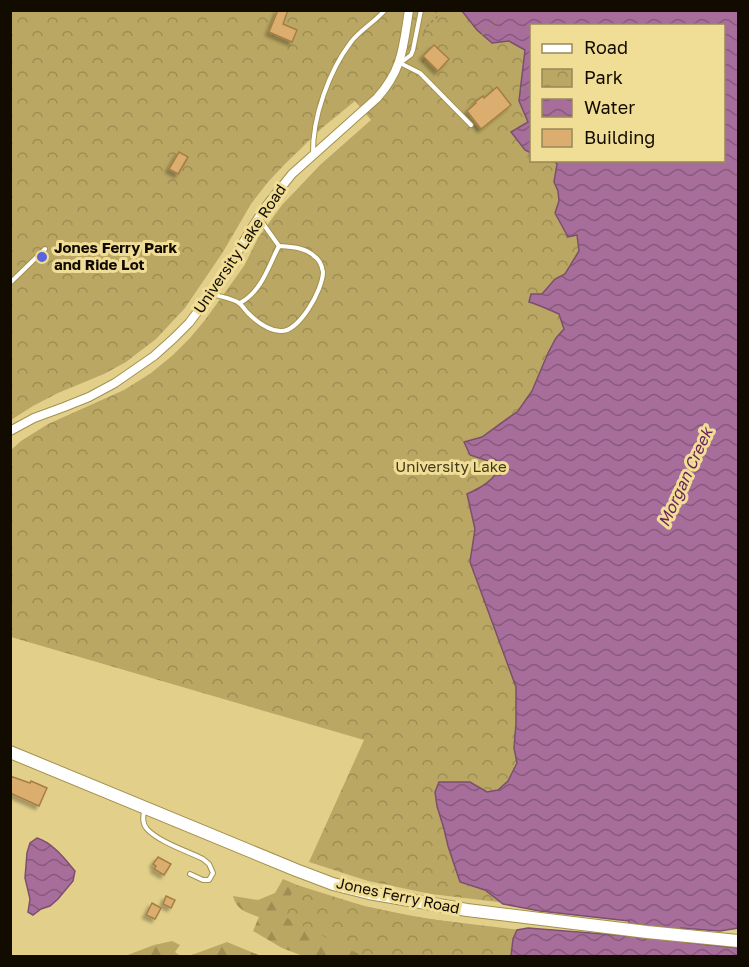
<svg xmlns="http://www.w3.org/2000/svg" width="749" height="967" font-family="'Golos Text',sans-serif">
<defs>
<pattern id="forest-firs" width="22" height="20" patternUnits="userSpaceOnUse" patternTransform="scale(1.5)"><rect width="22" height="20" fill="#b9a763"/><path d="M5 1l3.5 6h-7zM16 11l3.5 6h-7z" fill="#9e8e54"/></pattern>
<pattern id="park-crowns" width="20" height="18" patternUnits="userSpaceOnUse" patternTransform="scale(1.5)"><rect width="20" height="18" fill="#b9a763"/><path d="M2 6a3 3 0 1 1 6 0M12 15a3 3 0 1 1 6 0" fill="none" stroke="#9e8e54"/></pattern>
<pattern id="water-waves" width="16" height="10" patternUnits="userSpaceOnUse" patternTransform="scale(1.5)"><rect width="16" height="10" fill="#a86e9b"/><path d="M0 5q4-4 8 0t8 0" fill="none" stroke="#87597c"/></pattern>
<filter id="shadow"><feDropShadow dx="-3.5" dy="3.5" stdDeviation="1.5" flood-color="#0004"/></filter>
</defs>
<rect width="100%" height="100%" fill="#e2d08a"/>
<!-- forest -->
<g fill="url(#forest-firs)">
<path d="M 283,879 C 356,911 434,920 512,930 L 511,956 L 303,956 L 282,948 L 253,931 L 259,917 C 248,913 236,910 233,896 L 258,900 L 275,893 Z"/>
<polygon points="172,941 180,945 175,952 180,956 125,956 154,945"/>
<polygon points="227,942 261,956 189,956"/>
</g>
<!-- park -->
<g fill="url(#park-crowns)" fill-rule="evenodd">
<path d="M 11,11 L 738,11 L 738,929 L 715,928 L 431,894 L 368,881 L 309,862 L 364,740 L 11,637 L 11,450 L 21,441 L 48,424 L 124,390 L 151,373 L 173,355 L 190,338 L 205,320 L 244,266 L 258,238 L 282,205 L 320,165 L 371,120 L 355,101 L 322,128 L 285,164 L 268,182 L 251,204 L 223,252 L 185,308 L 156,339 L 126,362 L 104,374 L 58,393 L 33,406 L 11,420 ZM 532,26 L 724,26 L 724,160 L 532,160 Z"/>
<polygon points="297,885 364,906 420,918 738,956 363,956 279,914"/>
</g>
<!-- water -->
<g fill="url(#water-waves)" stroke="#7b506c" stroke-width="1.5">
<path d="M 462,11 L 738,11 L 738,928 L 720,931 L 681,928 L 684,942 L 738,948 L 738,956 L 511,956 L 513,939 L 517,930 L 528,928 L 628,936 L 629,921 L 540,911 L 503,904 L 485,890 L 460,882 L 448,846 L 444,829 L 437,806 L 435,792 L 439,782 L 470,782 L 487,792 L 498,790 L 508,781 L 517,763 L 514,748 L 516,724 L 516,687 L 470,562 L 475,529 L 467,494 C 480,488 496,480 500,465 L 495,459 L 488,461 L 470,455 L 464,442 L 482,437 L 518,411 L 532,391 L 548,353 L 556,338 L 564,329 L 559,314 C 549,310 540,305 529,302 L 531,294 L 542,294 L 555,279 L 565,274 L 579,251 L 577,235 L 568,237 L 555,213 L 559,201 L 558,191 L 554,182 L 557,164 L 554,161 L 724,160 L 724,26 L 532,26 L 531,153 L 525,150 L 511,132 L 528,122 L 519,101 L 525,50 L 509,41 L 492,43 L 477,30 Z"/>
<path d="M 37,838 C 53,843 65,859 75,871 L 73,881 L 58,899 L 50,906 L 41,909 L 33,915 L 28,912 L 30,899 L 25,878 L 27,853 L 30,843 Z"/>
</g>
<!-- building -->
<g fill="#dbae70" stroke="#a67e42" stroke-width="1.5" filter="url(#shadow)">
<polygon points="278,10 288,10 283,24 297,30 292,42 269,32"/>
<polygon points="434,45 449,59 438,71 423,56"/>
<polygon points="497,87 511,105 481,129 467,111 476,103 475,102 483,96 484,98"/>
<polygon points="179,152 188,157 178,174 169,169"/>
<polygon points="10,776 30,783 31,781 47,788 39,806 10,793"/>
<polygon points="158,857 171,864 164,875 154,869 156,866 153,864"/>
<polygon points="166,896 175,900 171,908 163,904"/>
<polygon points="152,903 161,908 155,919 146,915"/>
</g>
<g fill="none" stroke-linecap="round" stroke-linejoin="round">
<defs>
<g id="lane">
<polyline points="421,10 413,50 411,55 400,63 420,73 471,125"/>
<path d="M 313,155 C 312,118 329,71 351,42 C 360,30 375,22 385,10"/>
<polyline points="259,218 279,246"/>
<polyline points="10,283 45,249"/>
<path d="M 213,294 C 220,297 232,298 239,303 C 242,305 245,310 248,313 C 256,321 268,330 280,331 C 299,333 323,289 323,272 C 322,266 319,259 314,256 C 305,247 291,247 279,246 C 268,267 262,291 240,303"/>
<path d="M 144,811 C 143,817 142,823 147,829 C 159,842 187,851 203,859 L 209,864 L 213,873 L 209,880 L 203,880 L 190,874"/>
</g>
<path id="street" d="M 10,431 L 34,418 L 64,407 L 89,397 L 115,383 L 154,356 L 174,338 L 189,323 L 211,294 L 222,279 L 251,229 L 267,205 L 292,174 L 377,98 C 403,69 403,47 409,10"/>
<polyline id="secondary" points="10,752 296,870 333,884 369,893 467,910 647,932 738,941"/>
</defs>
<!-- lane casing -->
<use href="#lane" stroke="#a3914c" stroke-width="6"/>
<!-- street casing -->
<use href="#street" stroke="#a3914c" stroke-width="10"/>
<!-- secondary casing -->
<use href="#secondary" stroke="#a3914c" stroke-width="14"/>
<!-- path -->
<g stroke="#988a59" stroke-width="1.5" stroke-dasharray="3 3" stroke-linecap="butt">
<polyline points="81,10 98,10"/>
<polyline points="424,32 428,25 437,17 436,10"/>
<polyline points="482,35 498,18"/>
<polyline points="521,89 532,84"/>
</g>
<!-- lane -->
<use href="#lane" stroke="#fff" stroke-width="4"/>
<!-- street -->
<use href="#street" stroke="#fff" stroke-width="8"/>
<!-- secondary -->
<use href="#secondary" stroke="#fff" stroke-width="12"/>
</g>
<!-- markers -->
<circle fill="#5a64dc" stroke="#f0dd96" stroke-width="2" cx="42" cy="257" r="6"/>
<g text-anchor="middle" stroke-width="6" stroke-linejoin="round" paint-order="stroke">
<!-- poi labels -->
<g font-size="15" font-weight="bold" fill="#120b00" stroke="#f0dd96" text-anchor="start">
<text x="54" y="253">Jones Ferry Park<tspan x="54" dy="17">and Ride Lot</tspan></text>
</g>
<!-- street labels -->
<g font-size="15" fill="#120b00" stroke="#f0dd96">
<text transform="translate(240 249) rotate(-56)" y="5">University Lake Road</text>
<text transform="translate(398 896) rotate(12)" y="5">Jones Ferry Road</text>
</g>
<!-- park labels -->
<g font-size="15" fill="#423a19" stroke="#f0dd96">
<text x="451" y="472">University Lake</text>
</g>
<!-- water labels -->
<g font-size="16" font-style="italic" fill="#6b235e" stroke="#f0dd96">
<text transform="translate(685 477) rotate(-65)" y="6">Morgan Creek</text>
</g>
</g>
<!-- border -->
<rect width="749" height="967" fill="none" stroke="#120b00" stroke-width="24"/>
<!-- legend -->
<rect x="530" y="24" width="195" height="138" fill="#f0dd96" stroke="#97895a" stroke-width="1.5"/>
<rect x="542" y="44" width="30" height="9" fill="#ffffff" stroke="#97895a" stroke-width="1.5"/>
<text x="584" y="54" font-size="18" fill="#120b00">Road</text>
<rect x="542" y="69" width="30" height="18" fill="url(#park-crowns)" stroke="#97895a" stroke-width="1.5"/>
<text x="584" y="84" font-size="18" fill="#120b00">Park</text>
<rect x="542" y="99" width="30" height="18" fill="url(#water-waves)" stroke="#97895a" stroke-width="1.5"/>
<text x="584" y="114" font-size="18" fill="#120b00">Water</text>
<rect x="542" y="129" width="30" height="18" fill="#dbae70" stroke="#97895a" stroke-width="1.5"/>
<text x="584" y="144" font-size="18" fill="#120b00">Building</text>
</svg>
